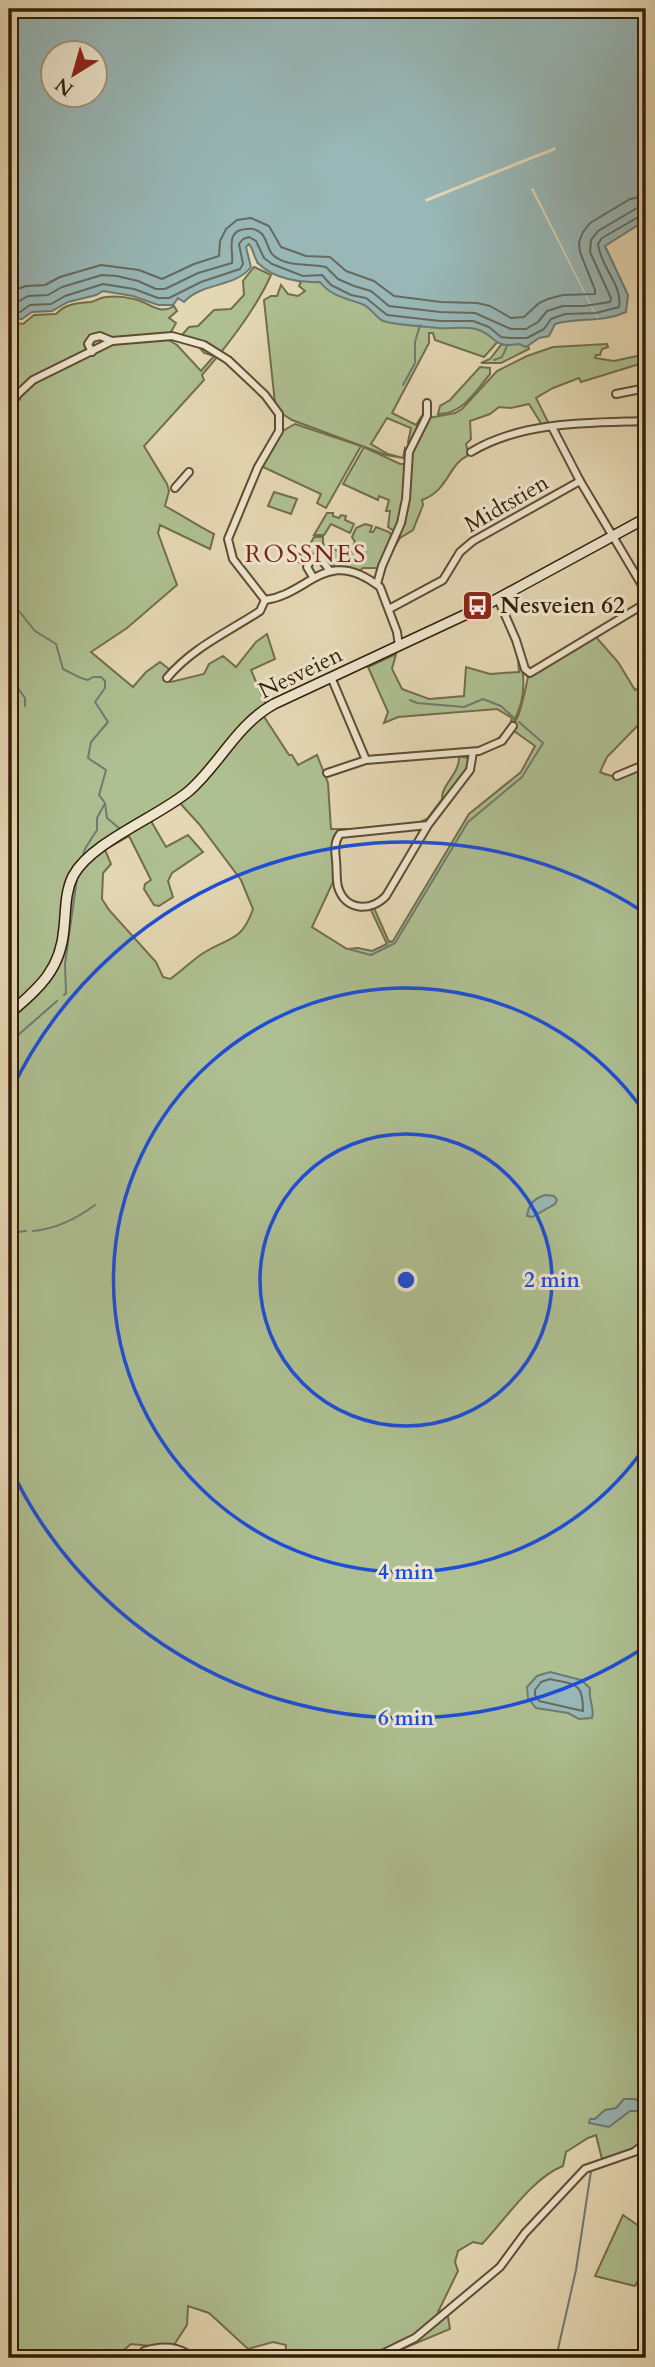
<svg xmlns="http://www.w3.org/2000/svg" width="655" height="2367" font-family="Cardo,serif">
<rect width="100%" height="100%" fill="#e4d7b3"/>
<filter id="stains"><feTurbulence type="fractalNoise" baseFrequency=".00286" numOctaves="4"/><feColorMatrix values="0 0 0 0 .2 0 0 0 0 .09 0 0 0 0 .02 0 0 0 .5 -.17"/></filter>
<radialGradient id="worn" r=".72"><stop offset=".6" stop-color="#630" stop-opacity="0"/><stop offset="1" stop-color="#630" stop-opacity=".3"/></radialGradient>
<!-- green -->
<g fill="#aebf91" stroke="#726e4c" stroke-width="2" fill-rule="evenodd">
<polygon points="290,253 501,338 484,357 435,340 433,333 429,333 429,343 392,413 416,425 423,414 412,440 408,442 411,428 387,418 371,444 388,454 403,458 405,448 407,450 405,457 403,458 386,455 292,420 284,415 275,403 264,300 271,296 277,296 281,285 288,294 298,296 305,291 299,286 301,282 276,274 258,263"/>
<path d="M 254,267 L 271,275 C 255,311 228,345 202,375 L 204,380 L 144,446 L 167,484 L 169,491 L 165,506 C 183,516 197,525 214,534 L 210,549 L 160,525 L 158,533 L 177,585 L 127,628 L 91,652 L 133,687 L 146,672 L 160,662 L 169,669 L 165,677 L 171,682 L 204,674 L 209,664 L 223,656 L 236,667 L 256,642 L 267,634 L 275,659 L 251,670 L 265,703 L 263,715 L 289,755 L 292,755 L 298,765 L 317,755 L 328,783 L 331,829 L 348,829 L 338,833 L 337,892 L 333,882 L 312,927 L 347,949 L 358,948 L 372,951 L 387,944 L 371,910 L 374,908 L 389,942 L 393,941 L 469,814 L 521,772 L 535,746 L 514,731 L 500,745 C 520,721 522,705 528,677 L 596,637 L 618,662 L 635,690 L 646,683 L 646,717 L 607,757 L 600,772 C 619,781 628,774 646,767 L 646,2137 C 635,2151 619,2156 602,2159 L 596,2135 L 588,2138 L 566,2152 L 563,2166 C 532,2178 505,2220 482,2244 L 473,2242 L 458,2251 L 455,2262 L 458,2271 L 438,2312 L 448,2317 L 450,2329 L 400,2350 L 398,2345 L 366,2358 L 285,2358 L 286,2345 L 273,2342 L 248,2349 L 209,2313 L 188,2306 L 187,2325 L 172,2348 L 131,2344 L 114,2358 L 9,2358 L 9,331 L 10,333 L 13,331 L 9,329 L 9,322 L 23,324 L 34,315 L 56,314 C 66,303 79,303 91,302 C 96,301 101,297 106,297 C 114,296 126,297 134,299 C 149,302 159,316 174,306 L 177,311 L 169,318 L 176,323 L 167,339 L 177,345 L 201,371 L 214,356 L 204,353 L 199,347 L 185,343 L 181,336 L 189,327 L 198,326 L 214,310 L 231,309 L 244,295 L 243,281 ZM 179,802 L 199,824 L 241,880 L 253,909 C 242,941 230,937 205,952 C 193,959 182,971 170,979 L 163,977 L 156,962 L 109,910 L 102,899 L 103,873 L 111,864 L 105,850 L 129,836 L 151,880 L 145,884 L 144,889 L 154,905 L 159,906 L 173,897 L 168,881 L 172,873 L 203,852 L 188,835 L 166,847 L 151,821 Z"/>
<polygon points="514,342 528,346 529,349 501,363 481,363 490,359 501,345"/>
<path d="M 607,344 L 608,347 L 602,349 L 600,355 L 596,355 L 595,358 L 614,361 L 646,354 L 646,362 L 581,382 L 579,378 L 553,388 L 536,398 L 549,424 L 542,425 L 529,404 L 511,408 L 499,407 L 490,414 L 470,421 L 471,439 L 466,444 L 468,452 L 467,456 C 449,464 448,491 422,500 L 423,505 L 413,530 L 400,538 L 388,558 L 403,524 L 410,456 L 429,418 L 455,413 L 462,409 L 497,371 L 527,356 L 553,347 Z"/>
<path d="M 480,367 L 490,368 L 490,374 C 476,391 463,414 438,414 L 440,406 L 450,400 Z"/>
<polygon points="295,424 361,446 326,508 317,503 321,494 263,467 262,464 281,432"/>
<polygon points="364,447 400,464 406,464 403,510 394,531 388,527 390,511 386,511 389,500 379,496 378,500 343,484"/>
<polygon points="274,492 297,499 291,514 268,506"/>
<polygon points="327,513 333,513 333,516 339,518 341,515 346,516 345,520 354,524 350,533 331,524 324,535 314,535"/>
<path d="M 365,524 L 372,526 L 370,532 L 373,532 L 376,527 L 389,532 L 393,537 L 379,568 L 363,568 L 358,572 L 336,568 C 324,553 323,551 304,555 L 314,537 L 323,537 L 323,544 L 344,554 L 350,553 L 355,542 L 352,537 L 356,528 Z"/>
<path d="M 517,649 C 526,675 527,700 512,724 C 507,731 504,737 497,740 L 509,727 L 512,718 L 497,709 L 398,717 L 384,723 L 388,712 L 368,667 L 396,654 L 392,669 L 402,689 L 429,699 L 464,696 L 466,667 L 490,674 L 519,672 Z"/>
<path d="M 459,756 L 468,758 L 468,768 L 429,818 L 418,823 L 427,819 L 442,799 C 441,785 460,774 459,756 Z"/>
<polygon points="623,2215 646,2231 646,2265 635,2286 595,2276"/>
</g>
<!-- water -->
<g fill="#98b7b6" stroke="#707a70" stroke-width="2" fill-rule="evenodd">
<path d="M 9,9 L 646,9 L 646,220 L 605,246 L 628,295 L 626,312 C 602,323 578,317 555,324 L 549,336 L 539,338 L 526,347 L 519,344 C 492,349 497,335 476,329 C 463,326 450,329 438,328 C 426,327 392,324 383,321 C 375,317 371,307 362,304 C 345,298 331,296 320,282 C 301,283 274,279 259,264 C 254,259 254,250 249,244 L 246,247 L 251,267 C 235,288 202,282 184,302 L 178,298 L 173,305 L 158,305 L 133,296 L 103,291 L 96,295 L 68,302 L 52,311 L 32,312 L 22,319 L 9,318 ZM 52,52 L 94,52 L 94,94 L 52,94 Z"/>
<path d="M 545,1195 L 554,1196 L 557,1200 L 555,1204 L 532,1217 L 527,1216 C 529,1204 533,1199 545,1195 Z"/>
<path d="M 550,1672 L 581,1680 L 590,1688 C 588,1699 595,1708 592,1718 L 579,1719 L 568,1713 L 536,1708 L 528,1698 L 527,1687 L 537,1676 Z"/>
<polygon points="624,2099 635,2099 639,2102 639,2111 630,2111 609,2127 589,2123 590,2119 595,2119 605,2110 616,2108"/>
</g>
<!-- pier -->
<g fill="#e4d7b3">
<polygon points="555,147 556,150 530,160 426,202 425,199"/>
<polygon points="533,188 598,318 598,320 531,189"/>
</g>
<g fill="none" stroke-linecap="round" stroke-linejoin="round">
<!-- shore -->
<g stroke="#666a5e" stroke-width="2">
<polyline points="9,292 26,286 45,285 60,277 101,265 139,270 162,279 194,264 219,256 220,241 226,229 237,220 251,218 269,226 281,247 306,256 330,257 346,271 374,281 394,296 441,302 477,303 490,306 511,318 524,317 539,303 548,299 563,295 595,294 595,290 580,252 579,242 583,232 590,223 630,199 646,196"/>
<path d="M 9,303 L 16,303 L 28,296 L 48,295 L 62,287 L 102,275 L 117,276 L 138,281 L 156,289 L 165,289 L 198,273 L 232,263 C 234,251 224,230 247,229 C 253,228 258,230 262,234 C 267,240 268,249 272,254 C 286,268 309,263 326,267 L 338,279 L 354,286 L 371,291 L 389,306 L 440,312 L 475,313 L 511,329 L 526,329 L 538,322 L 547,311 L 563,306 L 584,306 L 610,302 L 611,298 L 590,252 L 591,240 L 598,231 L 637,208 L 646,206"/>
<path d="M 9,312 L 20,312 L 30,305 L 51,304 L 65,296 L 103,284 L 134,289 L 158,298 L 169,298 L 201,282 L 240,269 L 243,264 L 239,244 L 243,239 L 249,237 L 256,241 L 264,258 L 272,264 L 303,276 L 322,275 L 331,285 L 351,295 L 366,298 L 387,315 L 440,321 L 473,321 L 489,327 L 501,337 L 510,338 L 527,338 L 544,329 L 551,319 L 565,314 L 596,313 L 619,307 C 623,285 600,266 598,244 L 602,238 L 640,216 L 646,215"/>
<path d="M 550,1679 C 576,1685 583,1682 583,1711 L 539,1701 L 535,1695 L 535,1690 L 541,1682 Z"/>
</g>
<!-- stream -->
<g stroke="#707a70" stroke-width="2">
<polyline points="494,360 502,357 507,346"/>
<polyline points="403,385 415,363 415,342 420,325"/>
<path d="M 9,610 L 19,611 L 35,631 L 56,644 L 63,669 C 72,673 77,678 88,680 L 93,677 L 101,677 L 105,681 L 105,688 L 95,702 L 108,722 L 91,742 L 88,758 L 106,770 L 99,795 L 105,803 L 107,818 L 120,829"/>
<polyline points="9,676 25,698 25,706"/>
<polyline points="410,700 417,703 464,707 483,699 501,706 514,718"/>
<polyline points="82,857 86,847 97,830 97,818 104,805"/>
<polyline points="348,949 371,955 395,943 468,822 522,777 543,743 519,722"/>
<polyline points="64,995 66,993 65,964 77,878"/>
<polyline points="9,1043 57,1001"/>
<path d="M 33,1231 C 56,1229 76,1219 95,1205"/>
<polyline points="9,1233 26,1231"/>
<polyline points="556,2358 576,2270 591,2171"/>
</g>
<defs>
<g id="minor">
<polyline points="92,352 88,344 92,338 100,336 112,341"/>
<polyline points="616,394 646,388"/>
<polyline points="9,408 18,394 33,380 112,341 172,336 204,345 228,360 265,395 279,414 279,431 258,467 228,539 233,559 265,600"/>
<polyline points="552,427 580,481 646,592"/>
<path d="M 471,452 C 522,421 588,423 646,421"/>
<polyline points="175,488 189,472"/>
<polyline points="296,557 308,562"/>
<polyline points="313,577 307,567 312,558 321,559 330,571"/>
<polyline points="377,584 382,566 401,523 406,499 409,452 427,416 427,403"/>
<polyline points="498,599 516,640 525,669 530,673 646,603"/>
<path d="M 265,600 C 310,594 326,545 380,587 L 397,632 L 399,646"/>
<polyline points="389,609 443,580 460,552 473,541 580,481"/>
<polyline points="331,677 366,760"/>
<path d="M 167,678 C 192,648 228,632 260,611 L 265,600"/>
<polyline points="327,773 366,760 479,751 502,741 513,726"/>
<polyline points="617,776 646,764"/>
<path d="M 428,825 L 340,834 C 334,842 335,850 336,860 C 337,869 336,879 338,887 C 345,911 371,912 386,896 L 428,825 L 470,770 L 473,752"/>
<path d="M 144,2351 C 163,2345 178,2346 194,2358"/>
<polyline points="374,2358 415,2338 500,2267 525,2233 585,2169 634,2152 646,2143"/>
</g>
<path id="secondary" d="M 9,1014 C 39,988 61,970 64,928 C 66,910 65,892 73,876 C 91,842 158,817 189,791 C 220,764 236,725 274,704 L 486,605 L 646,518"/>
</defs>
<!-- minor casing -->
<use href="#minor" stroke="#614c31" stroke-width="10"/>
<!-- secondary casing -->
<use href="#secondary" stroke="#351e06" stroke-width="12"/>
<!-- minor -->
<use href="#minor" stroke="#ede5ce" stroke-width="6"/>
<!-- secondary -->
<use href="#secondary" stroke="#ede5ce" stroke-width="9"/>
</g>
<!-- distance rings -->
<g fill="none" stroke="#1d4ed8" stroke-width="3.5">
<circle cx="406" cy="1280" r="146"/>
<path d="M645 1447A292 292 0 1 1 645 1113"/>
<path d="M645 1647A438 438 0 0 1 9 1465M9 1095A438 438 0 0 1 645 913"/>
</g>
<!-- icons -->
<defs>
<symbol id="bus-square" viewBox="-11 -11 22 22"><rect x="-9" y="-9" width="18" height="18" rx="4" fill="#8f2418" stroke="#ede5ce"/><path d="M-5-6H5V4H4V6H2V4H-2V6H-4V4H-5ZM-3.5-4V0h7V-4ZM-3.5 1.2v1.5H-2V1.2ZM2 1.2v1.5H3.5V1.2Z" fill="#fff"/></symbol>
</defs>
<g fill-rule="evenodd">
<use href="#bus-square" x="460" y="588" width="35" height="35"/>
</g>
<g text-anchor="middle" stroke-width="6" stroke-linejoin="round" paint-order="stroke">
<!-- street labels -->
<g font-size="23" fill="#351e06" stroke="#ede5ce">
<text transform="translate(506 503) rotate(-30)" y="8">Midtstien</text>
<text transform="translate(300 672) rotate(-26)" y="8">Nesveien</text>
</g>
<!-- poi labels -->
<g font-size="23" font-weight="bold" fill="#351e06" stroke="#ede5ce" text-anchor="start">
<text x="500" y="613">Nesveien 62</text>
</g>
<!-- neighbourhood labels -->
<g font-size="24" letter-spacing="2" fill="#7a1f14" stroke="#ede5ce">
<text x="306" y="562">ROSSNES</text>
</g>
</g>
<circle cx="406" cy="1280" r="10" fill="#1d4ed8" stroke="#ede5ce" stroke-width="3.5"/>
<g font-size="21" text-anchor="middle" font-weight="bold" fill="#1d4ed8" stroke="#ede5ce" stroke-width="6" stroke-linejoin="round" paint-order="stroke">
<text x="552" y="1287">2 min</text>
<text x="406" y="1579">4 min</text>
<text x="406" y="1725">6 min</text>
</g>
<!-- margin -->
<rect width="655" height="2367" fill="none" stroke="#e4d7b3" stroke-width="35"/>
<rect x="10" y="10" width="634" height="2346" fill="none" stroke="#351e06" stroke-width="3.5"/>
<rect x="18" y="18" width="620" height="2332" fill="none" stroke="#351e06" stroke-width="2"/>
<!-- north arrow -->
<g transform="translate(74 74) rotate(217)"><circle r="33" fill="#ede5ce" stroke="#a3957e" stroke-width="2"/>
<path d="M0-5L12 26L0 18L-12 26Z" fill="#8f2418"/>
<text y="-10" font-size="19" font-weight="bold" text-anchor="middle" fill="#351e06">N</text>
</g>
<rect width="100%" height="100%" filter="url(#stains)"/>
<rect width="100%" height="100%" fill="url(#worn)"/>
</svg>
